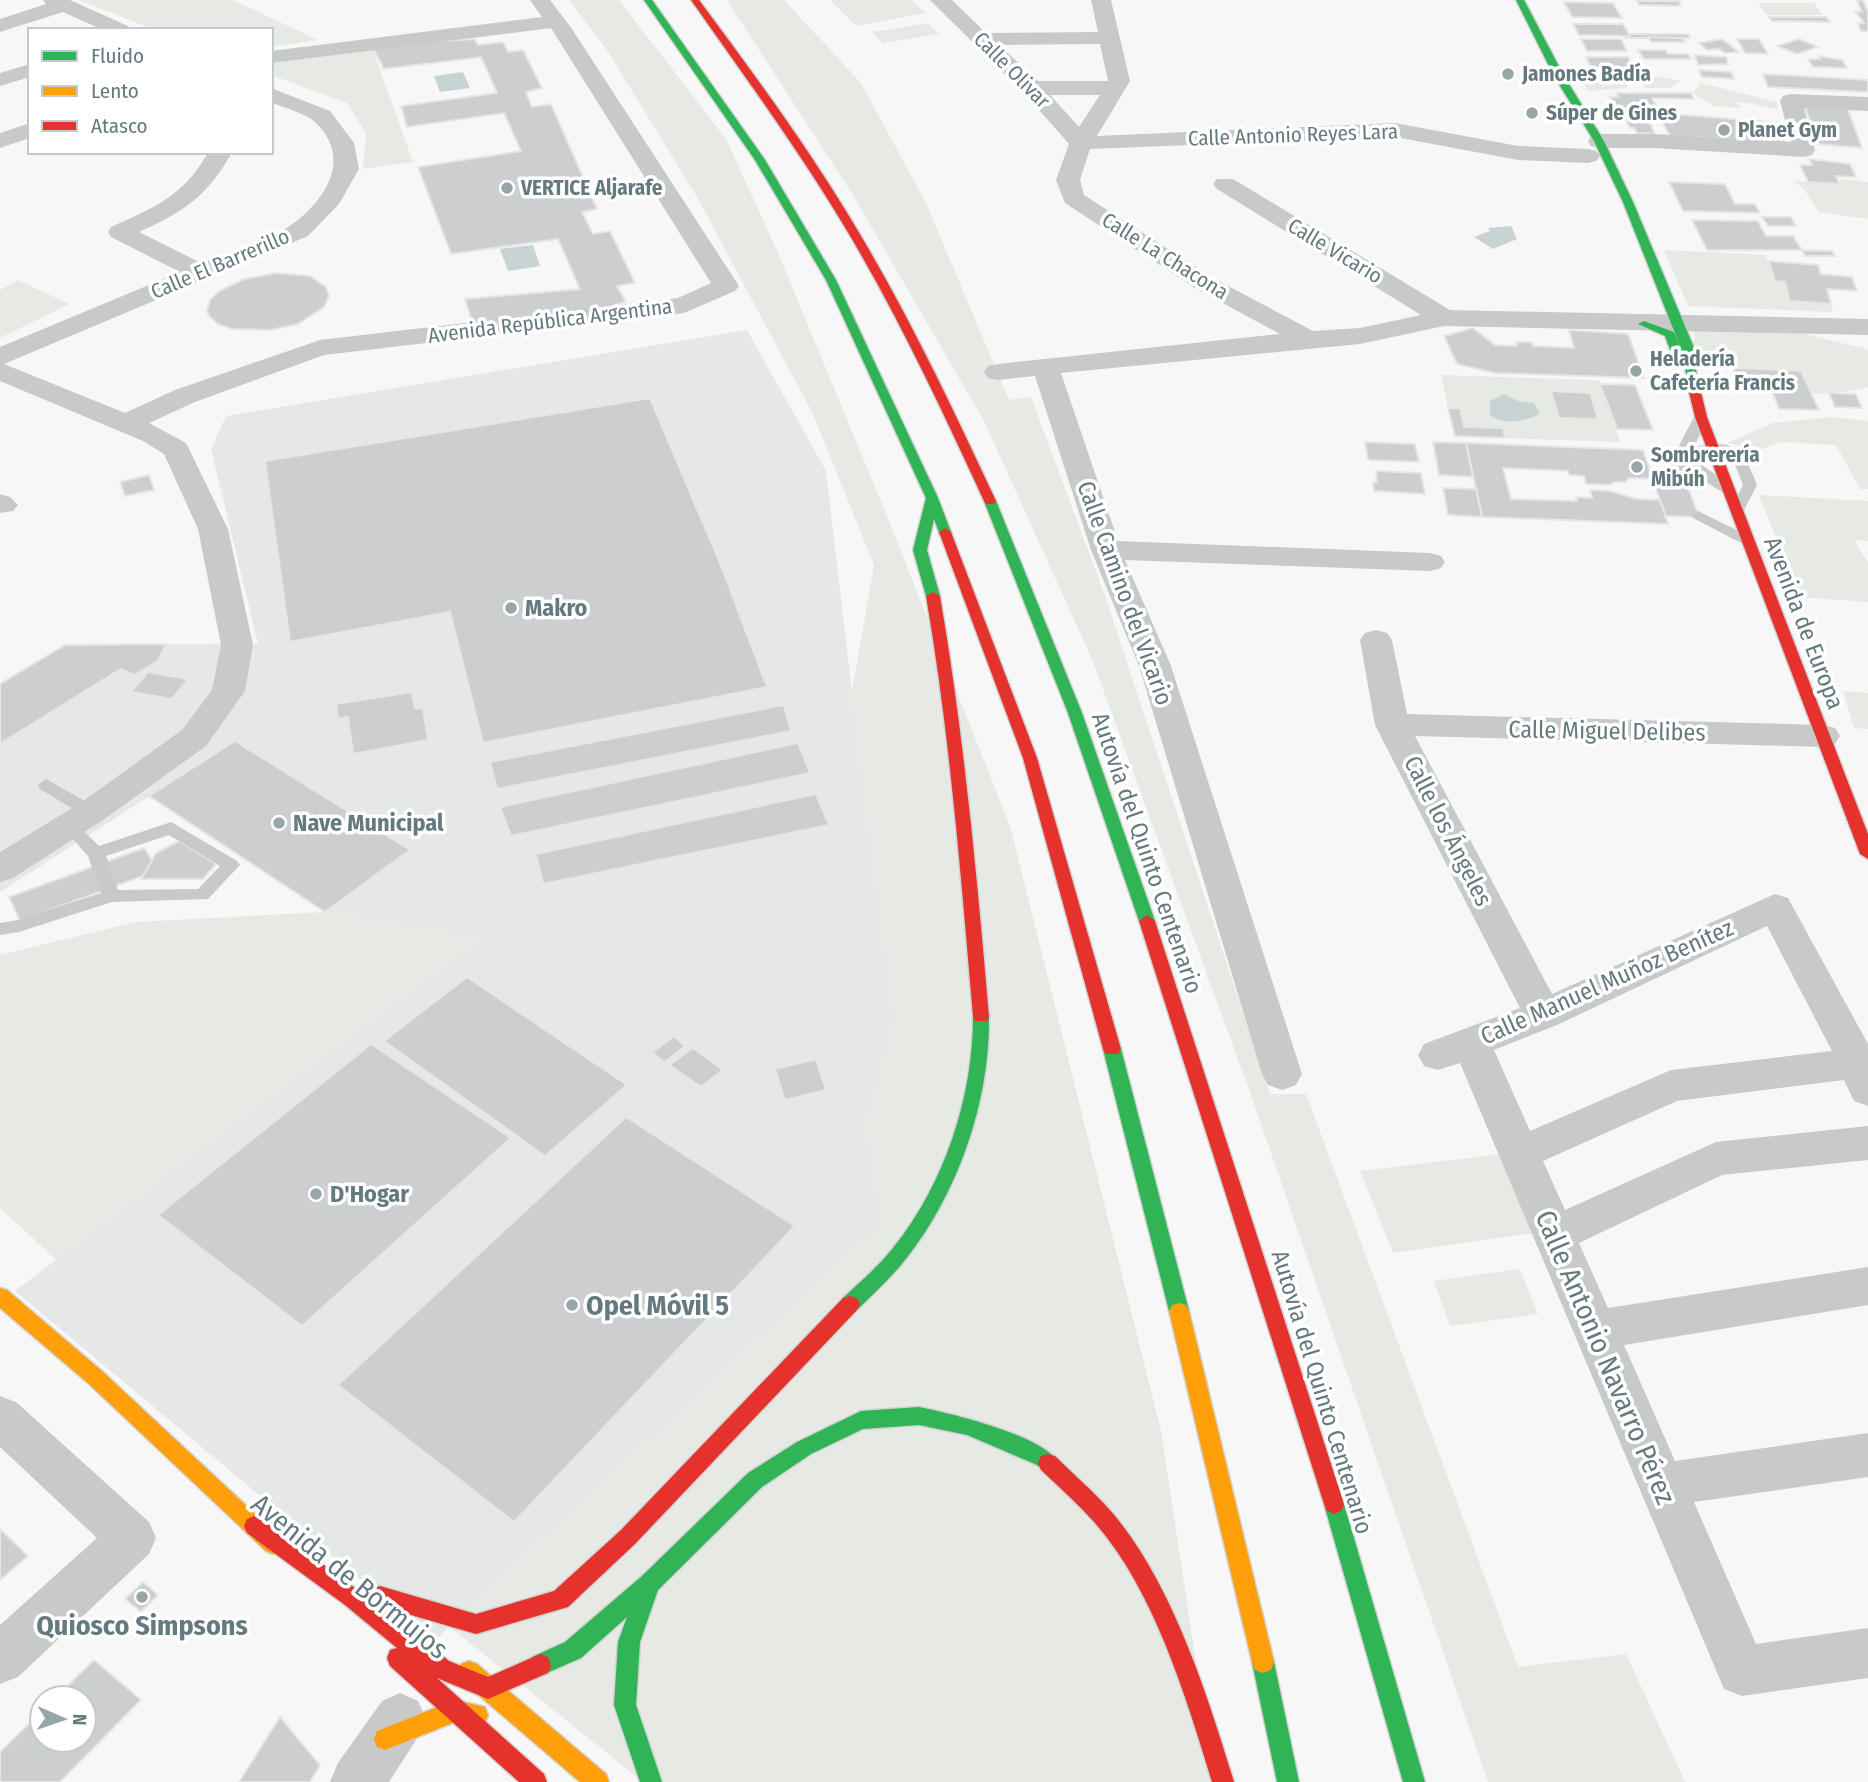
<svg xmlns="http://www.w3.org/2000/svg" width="1868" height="1782" font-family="'Fira Sans Condensed',sans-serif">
<rect width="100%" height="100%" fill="#f7f7f7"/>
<!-- built -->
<polygon fill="#e6e7e7" points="747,330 826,471 852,692 896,1020 867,1128 884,1224 425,1650 380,1596 15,1291 478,938 325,912 410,850 235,741 0,892 0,684 65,645 258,644 211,449 226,416"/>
<!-- green -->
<g fill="#e6e9e4">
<polygon points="79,0 233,0 318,40 271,47 271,30 155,30"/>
<polygon points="569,0 619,0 726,139 778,253 884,509 1010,826 1161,1431 1214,1782 643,1782 450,1627 884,1224 867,1128 896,1020 852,692 874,565 813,414 697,197 607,50"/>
<polygon points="727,0 784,0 861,83 926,203 1009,400 1031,397 1105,596 1270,1094 1306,1094 1518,1667 1626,1654 1685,1782 1488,1782 1251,1095 1092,659 984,421 853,195"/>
<polygon points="830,0 911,0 926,13 856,26"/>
<polygon points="1758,3 1814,3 1823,15 1767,15"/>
<polygon points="928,23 939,34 883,43 872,32"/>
<polygon points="371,45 413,162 363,169 366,133 347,103 271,75 271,62"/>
<polygon points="1620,70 1635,71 1651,80 1655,76 1681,81 1669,88 1644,88 1643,77 1626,83 1628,88 1588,91 1582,80 1609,82 1606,72"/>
<path d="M 1701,83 L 1777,102 L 1778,109 C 1763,107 1750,102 1736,102 L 1741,108 L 1713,106 L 1693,93 Z"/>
<polygon points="1841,179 1868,182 1868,219 1819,212 1804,189 1794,181 1839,184"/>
<polygon points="1664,250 1765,255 1775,281 1785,282 1790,301 1831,304 1833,312 1688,306"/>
<polygon points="18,280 69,304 0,338 0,290"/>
<polygon points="1772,321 1811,336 1863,348 1868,351 1868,387 1845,392 1810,394 1801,371 1709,368 1693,345 1695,328"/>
<polygon points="1441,375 1599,380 1620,442 1505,438 1502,428 1464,427 1448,408"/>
<polygon points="1831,417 1868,421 1868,489 1860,489 1836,445 1781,442 1756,451 1728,443 1773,423"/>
<polygon points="1759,495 1868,501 1868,541 1854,540 1868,563 1868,602 1800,597"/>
<polygon points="1843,691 1868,693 1868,729 1854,728"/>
<polygon points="325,912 479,937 57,1260 0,1208 0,955 136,922"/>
<polygon points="1510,1153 1547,1231 1393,1253 1360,1171"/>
<polygon points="1520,1269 1538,1314 1450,1326 1434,1281"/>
</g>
<!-- water -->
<g fill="#c8d3d4">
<polygon points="463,72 470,88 440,92 434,76"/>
<polygon points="1511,226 1517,239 1493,249 1474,237 1490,231 1488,228"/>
<polygon points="533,245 540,266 508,271 500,249"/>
<path d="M 1504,394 L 1518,401 L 1534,403 L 1540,414 C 1524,421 1505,426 1490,415 L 1490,401 Z"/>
</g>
<!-- building -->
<g fill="#cccecf" stroke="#e6e6e6" stroke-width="2">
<polygon points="1857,0 1863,0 1868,12 1868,31 1861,31 1858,23 1864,23 1855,11 1862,12"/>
<polygon points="1637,1 1679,1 1681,6 1639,5"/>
<polygon points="1564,2 1613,3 1622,18 1572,17"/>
<polygon points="1769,17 1826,17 1830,22 1772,21"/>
<polygon points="1573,24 1623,24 1630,36 1579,35"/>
<polygon points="1629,34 1688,34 1690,38 1625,38 1623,36 1630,36"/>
<polygon points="1648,37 1682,38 1685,42 1651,42"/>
<polygon points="474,39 478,45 503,42 508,52 523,50 542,88 526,92 532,107 551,104 597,209 582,212 593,234 610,231 635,283 617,286 626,302 586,314 473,325 465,299 580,289 558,239 451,254 418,167 521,151 504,113 407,127 401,106 497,93 481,57 384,69 371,45"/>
<polygon points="1581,39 1621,39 1627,51 1587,51"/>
<polygon points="1722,39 1739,52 1725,53 1719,49 1707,50 1699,43"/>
<polygon points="1737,39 1759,39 1768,54 1745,53"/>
<polygon points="1799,39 1818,47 1797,54 1777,46"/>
<polygon points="1638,50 1665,50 1668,54 1688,54 1691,59 1644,59"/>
<polygon points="1695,55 1726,57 1728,64 1698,65"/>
<polygon points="1818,56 1842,60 1847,68 1813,67 1808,59 1820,59"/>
<polygon points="1586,57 1628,57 1635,69 1592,69"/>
<polygon points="1699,70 1731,72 1734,79 1702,77"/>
<polygon points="1763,74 1868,80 1868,92 1768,87"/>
<polygon points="1616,93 1691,93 1694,99 1652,98 1659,111 1617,110 1610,97 1618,97"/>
<polygon points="1805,107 1848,109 1862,148 1818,144"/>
<polygon points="1657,113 1783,123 1785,142 1670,136"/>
<polygon points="1625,117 1647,117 1655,134 1637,133 1634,128 1630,128"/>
<polygon points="1809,159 1850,164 1856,177 1836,176 1839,184 1808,182 1800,165 1812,165"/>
<polygon points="1669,182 1725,184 1735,204 1755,204 1760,213 1683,211"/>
<polygon points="1762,217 1791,217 1796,226 1768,226"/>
<polygon points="1692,220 1758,221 1766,236 1793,236 1802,250 1707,250"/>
<polygon points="1802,250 1832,251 1835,256 1805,256"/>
<polygon points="1769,261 1818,265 1821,274 1852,277 1857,291 1827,289 1831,304 1790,301 1785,282 1775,281"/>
<polygon points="277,273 310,276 326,287 329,296 324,307 298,324 271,330 232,329 218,324 209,316 207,311 210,300 219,291 244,279"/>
<polygon points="1473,328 1495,345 1517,346 1516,342 1532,342 1533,346 1574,348 1569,330 1628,334 1644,378 1494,373 1457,364 1444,336"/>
<polygon points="1733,368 1801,371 1819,410 1779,409 1769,383 1738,382"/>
<polygon points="1600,384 1635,385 1653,430 1617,429"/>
<polygon points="1551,391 1590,393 1598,419 1559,418"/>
<polygon points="1829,393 1856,394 1862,408 1835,407"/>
<polygon points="650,398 720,563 767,687 483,743 450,612 290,642 265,461"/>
<polygon points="1448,408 1460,408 1464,427 1503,428 1505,438 1455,436"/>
<polygon points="1365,442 1415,444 1419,462 1368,460"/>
<polygon points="1433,442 1466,443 1473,477 1439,475"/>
<polygon points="1466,443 1643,450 1653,479 1629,478 1625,482 1614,482 1609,485 1586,484 1584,476 1569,475 1568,471 1503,468 1511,499 1577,501 1576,497 1592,498 1590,490 1610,491 1636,499 1660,500 1668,524 1482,517"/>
<polygon points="1376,471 1421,473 1425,494 1374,491 1373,482 1377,482"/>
<polygon points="149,475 154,490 125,496 120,482"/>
<polygon points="1655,486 1688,487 1699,517 1666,516"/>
<polygon points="1443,488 1476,489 1482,517 1448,515"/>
<polygon points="166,644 158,661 134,675 121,669 0,744 0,684 65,645"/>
<polygon points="148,672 188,679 172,699 131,692"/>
<polygon points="412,692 415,709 423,708 428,740 353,754 348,717 338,719 336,704"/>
<polygon points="784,705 791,731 497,789 490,762"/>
<polygon points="235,741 410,850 325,912 149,796"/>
<polygon points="798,743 810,773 511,836 500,807"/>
<polygon points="816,794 829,825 543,884 536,854"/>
<polygon points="179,841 216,864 203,879 141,879 156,853"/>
<polygon points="144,848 152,860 143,876 20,921 9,897"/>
<polygon points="467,977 627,1085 545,1156 384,1041"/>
<polygon points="674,1036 685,1046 665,1062 652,1053"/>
<polygon points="371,1044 511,1138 302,1326 158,1215"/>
<polygon points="693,1048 723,1070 701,1087 669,1065"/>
<polygon points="816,1059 826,1090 785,1100 775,1069"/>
<polygon points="626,1117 795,1226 514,1522 338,1385"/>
<polygon points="0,1529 28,1556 0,1580"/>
<polygon points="143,1582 158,1595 141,1612 125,1599"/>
<polygon points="94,1660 141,1700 60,1782 0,1782 0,1752 42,1711 42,1740 84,1740 84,1698 55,1698"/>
<polygon points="280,1717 320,1765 310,1782 239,1782"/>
</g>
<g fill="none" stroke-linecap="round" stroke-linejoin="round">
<defs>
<g id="fast">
<polygon points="644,0 652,0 765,160 836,280 938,498 951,532 950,535 940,535 934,519 927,550 940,596 938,599 933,600 926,596 913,550 926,498 826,280 755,160"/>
<polygon points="1516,0 1524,0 1564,76 1604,141 1633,202 1695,350 1697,386 1689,386 1687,384 1685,365 1675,363 1665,336 1638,324 1644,321 1674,332 1684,356 1623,202 1594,141 1554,76"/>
<polygon points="990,497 996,501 1082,713 1155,921 1153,925 1147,927 1139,921 1068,713 984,501"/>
<path d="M 981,1011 L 987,1013 L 989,1017 C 990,1101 958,1194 905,1260 C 891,1278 873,1294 857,1310 L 850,1312 L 843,1310 L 840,1304 L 843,1298 C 860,1282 878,1267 893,1248 C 944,1185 973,1098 973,1017 L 975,1013 Z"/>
<polygon points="1112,1043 1118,1044 1121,1049 1189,1311 1186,1317 1179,1319 1172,1317 1169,1311 1103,1049 1106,1044"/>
<path d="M 919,1407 C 949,1413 1046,1436 1058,1463 L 1055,1470 L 1048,1472 L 1035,1464 L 967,1435 L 919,1425 L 863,1429 L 811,1454 L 762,1487 L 658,1590 L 640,1642 L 636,1705 L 662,1782 L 640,1782 L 614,1705 L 618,1642 L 627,1617 L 581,1658 L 540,1676 L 532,1673 L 529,1665 L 532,1657 L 565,1642 L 642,1576 L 748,1473 L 797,1442 L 861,1411 Z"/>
<polygon points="1334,1494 1341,1497 1344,1504 1425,1782 1403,1782 1324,1504 1327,1497"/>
<polygon points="1263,1651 1271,1654 1274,1662 1299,1782 1277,1782 1252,1662 1255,1654"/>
</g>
<g id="slow">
<polygon points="0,1288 7,1290 103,1372 280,1537 283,1544 280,1551 273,1554 266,1551 89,1384 0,1308"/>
<polygon points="1179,1303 1186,1305 1189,1311 1274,1662 1271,1670 1263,1673 1255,1670 1252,1662 1169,1311 1172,1305"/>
<polygon points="469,1661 477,1664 606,1774 609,1782 580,1782 461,1680 458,1672 461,1664"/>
<polygon points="455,1700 485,1707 488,1715 485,1723 477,1726 455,1722 385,1750 377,1747 374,1739 377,1731"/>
</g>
<g id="jam">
<path d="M 691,0 L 699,0 C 756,77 813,154 861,236 C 912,322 954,411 996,501 L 994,504 L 986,504 L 984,501 C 942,410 900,320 849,234 C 801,153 745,77 691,0 Z"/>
<polygon points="1693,380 1699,384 1707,417 1868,834 1868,859 1860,854 1695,417 1687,384"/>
<polygon points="945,528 951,532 1037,758 1121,1049 1118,1054 1106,1054 1103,1049 1023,758 939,532"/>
<path d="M 933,592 L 940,596 C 964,736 977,876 989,1017 L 987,1021 L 975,1021 L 973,1017 C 961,876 950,736 926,596 Z"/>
<polygon points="1147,915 1155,921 1344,1504 1341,1511 1334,1514 1327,1511 1324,1504 1139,921"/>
<polygon points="850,1296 857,1298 860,1304 857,1310 635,1544 568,1607 476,1634 380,1606 449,1661 488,1677 540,1654 548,1657 551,1665 548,1673 488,1699 437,1678 544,1774 547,1782 519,1782 390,1666 387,1658 390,1650 397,1648 345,1605 247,1533 244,1526 247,1519 254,1516 261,1519 370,1599 372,1589 380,1586 476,1614 554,1591 621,1530 843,1298"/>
<path d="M 1048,1454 L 1055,1456 C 1073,1474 1093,1491 1109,1509 C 1171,1579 1207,1694 1234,1782 L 1212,1782 C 1186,1697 1154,1590 1095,1523 C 1078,1504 1059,1487 1041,1470 L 1038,1463 L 1041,1456 Z"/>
</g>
</defs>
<!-- fast casing -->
<use href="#fast" stroke="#d2d3d4" stroke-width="3"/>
<!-- slow casing -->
<use href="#slow" stroke="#d2d3d4" stroke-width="3"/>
<!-- jam casing -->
<use href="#jam" stroke="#d2d3d4" stroke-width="3"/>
<!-- lane -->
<g fill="#c8caca" fill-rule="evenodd">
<path d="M 1701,413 L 1708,417 L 1694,447 C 1734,438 1743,448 1757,485 L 1742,514 L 1732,514 L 1730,511 L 1743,485 L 1733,460 L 1723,452 L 1690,456 L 1688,460 L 1702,465 L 1732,486 L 1732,492 L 1722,492 L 1684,468 L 1677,490 L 1672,491 L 1665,487 C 1663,471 1686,434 1694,417 Z"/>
<polygon points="1698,511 1753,538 1755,541 1753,544 1743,544 1693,518 1691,515"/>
<polygon points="46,779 97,808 99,812 97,816 85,816 40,789 38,785"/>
<path d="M 69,820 L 75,822 L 99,846 L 171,822 L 237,861 L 240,865 L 208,899 L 112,902 L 19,932 L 0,935 L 0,923 L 18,920 L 101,893 L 88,856 L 61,826 ZM 169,835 L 220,866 L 198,889 L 118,890 L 106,856 Z"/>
</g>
<!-- street -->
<g fill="#c8caca" fill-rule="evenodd">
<polygon points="43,0 70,0 128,26 131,30 103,30 63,12 0,32 0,19 46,4"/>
<path d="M 530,0 L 550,0 L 572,29 L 739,286 L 735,291 L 684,313 L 324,355 L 195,402 L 149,423 L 186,443 L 228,529 L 253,645 L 245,691 L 206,746 L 103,820 L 13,878 L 0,882 L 0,852 L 79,804 L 182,730 L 212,690 L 221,645 L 198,529 L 164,454 L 143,441 L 0,381 L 0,347 L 180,272 L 111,237 L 108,232 L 111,227 C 153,208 182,197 206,156 L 205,152 L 228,152 L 230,156 C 205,198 183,212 139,232 L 201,263 C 224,254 273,238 291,225 C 326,200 353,158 315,122 C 305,113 284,108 271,102 L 271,88 L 330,111 L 354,143 L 359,169 L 339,204 L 308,236 L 4,364 L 125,413 L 175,390 L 320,340 L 678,298 L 711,283 L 551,28 L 271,63 L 271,51 L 542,17 Z"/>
<path d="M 930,0 L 952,0 L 986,33 L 1098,32 L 1091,0 L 1111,0 L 1130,81 L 1097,136 L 1395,123 L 1518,146 L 1588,149 L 1596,151 L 1600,156 L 1596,161 L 1588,163 L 1518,160 L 1395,137 L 1090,149 L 1080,180 L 1084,195 L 1213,278 L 1313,331 L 1360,328 L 1421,315 L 1217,189 L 1213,184 L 1217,179 L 1233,179 L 1450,310 L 1868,319 L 1868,335 L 1444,326 L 1360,344 L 1061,373 L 1118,541 L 1430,553 L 1441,556 L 1445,562 L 1441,568 L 1430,571 L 1125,560 L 1171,666 L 1302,1074 L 1296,1085 L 1282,1090 L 1268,1085 L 1262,1074 L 1139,666 L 1091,550 L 1035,376 L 998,380 L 988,378 L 984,372 L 988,366 L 998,364 L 1280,334 L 1195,288 L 1065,203 L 1056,180 L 1069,144 L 1024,93 ZM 1100,44 L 1108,81 L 1038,81 L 999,45 ZM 1050,95 L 1100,95 L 1079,127 Z"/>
<polygon points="30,64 30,77 0,86 0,73"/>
<polygon points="1791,94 1868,97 1868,111 1804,108 1815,150 1812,155 1804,157 1654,148 1599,148 1591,146 1588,141 1591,136 1599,134 1654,134 1791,142 1780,101 1783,96"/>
<polygon points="30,123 30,138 0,148 0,133"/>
<polygon points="0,494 10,497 18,505 13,511 0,513"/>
<path d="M 1376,630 L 1387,633 L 1392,640 L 1407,714 L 1823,725 L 1835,728 L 1840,736 L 1835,744 L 1823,747 L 1415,736 L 1552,994 L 1775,894 L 1788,898 L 1868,1044 L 1868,1106 L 1854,1101 L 1844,1080 L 1677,1101 L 1543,1161 L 1565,1210 L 1716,1142 L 1868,1126 L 1868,1160 L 1722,1175 L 1579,1243 L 1608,1308 L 1868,1267 L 1868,1305 L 1624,1345 L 1675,1461 L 1868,1433 L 1868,1477 L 1694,1502 L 1756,1644 L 1868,1628 L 1868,1678 L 1742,1696 L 1724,1689 L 1460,1063 L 1438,1070 L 1424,1066 L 1418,1055 L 1424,1044 L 1520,1008 L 1375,725 L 1360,640 L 1365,633 ZM 1767,926 L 1832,1051 L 1671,1070 L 1530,1131 L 1494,1050 L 1557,1025 Z"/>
<polygon points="0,1396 16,1402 149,1522 156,1538 149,1554 18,1677 0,1684 0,1625 97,1538 0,1447"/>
<polygon points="400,1693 418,1701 426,1719 418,1737 389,1782 330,1782 338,1763 382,1701"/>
</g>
<!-- fast -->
<use href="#fast" fill="#30b455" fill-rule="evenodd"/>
<!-- slow -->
<use href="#slow" fill="#ff9f0a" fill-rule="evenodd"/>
<!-- jam -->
<use href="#jam" fill="#e5322d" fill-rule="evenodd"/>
</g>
<!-- markers -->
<g fill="#98a6a9" stroke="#fff" stroke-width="2.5">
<circle cx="1508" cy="74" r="7"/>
<circle cx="1532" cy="113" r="7"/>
<circle cx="1724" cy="130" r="7"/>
<circle cx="507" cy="188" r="7"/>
<circle cx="1636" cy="371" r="7"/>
<circle cx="1637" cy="467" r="7"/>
<circle cx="511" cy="608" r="7"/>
<circle cx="279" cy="823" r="7"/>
<circle cx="316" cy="1194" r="7"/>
<circle cx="572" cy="1305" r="7"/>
<circle cx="142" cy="1597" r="7"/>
</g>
<g text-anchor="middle" stroke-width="7" stroke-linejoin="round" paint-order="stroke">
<!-- far-street labels -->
<g font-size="21" fill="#657a7f" stroke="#fff">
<text transform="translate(1012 70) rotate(45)" y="7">Calle Olivar</text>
<text transform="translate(1293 135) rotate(-2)" y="7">Calle Antonio Reyes Lara</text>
<text transform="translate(1335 251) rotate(31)" y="7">Calle Vicario</text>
<text transform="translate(1165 256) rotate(32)" y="7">Calle La Chacona</text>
<text transform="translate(220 264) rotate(-23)" y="7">Calle El Barrerillo</text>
<text transform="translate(550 321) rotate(-7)" y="7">Avenida República Argentina</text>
</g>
<!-- far-poi labels -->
<g font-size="21" font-weight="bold" fill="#657a7f" stroke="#fff" text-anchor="start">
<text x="1522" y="81">Jamones Badía</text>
<text x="1546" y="120">Súper de Gines</text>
<text x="1738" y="137">Planet Gym</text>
<text x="521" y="195">VERTICE Aljarafe</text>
<text x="1650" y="366">Heladería<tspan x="1650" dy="24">Cafetería Francis</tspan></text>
<text x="1651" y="462">Sombrerería<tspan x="1651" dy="24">Mibúh</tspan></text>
</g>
<!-- street labels -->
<g font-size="24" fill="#657a7f" stroke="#fff">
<text transform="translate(1125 593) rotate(70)" y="8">Calle Camino del Vicario</text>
<text transform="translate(1804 623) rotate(69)" y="8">Avenida de Europa</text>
<text transform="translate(1607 731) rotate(1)" y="8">Calle Miguel Delibes</text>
<text transform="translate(1448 831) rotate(63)" y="8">Calle los Ángeles</text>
<text transform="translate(1147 853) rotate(71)" y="8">Autovía del Quinto Centenario</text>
<text transform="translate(1607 982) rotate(-24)" y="8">Calle Manuel Muñoz Benítez</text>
<text transform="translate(1322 1392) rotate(73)" y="8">Autovía del Quinto Centenario</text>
</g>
<!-- poi labels -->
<g font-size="24" font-weight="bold" fill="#657a7f" stroke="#fff" text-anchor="start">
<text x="525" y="616">Makro</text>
<text x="293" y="831">Nave Municipal</text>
<text x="330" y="1202">D'Hogar</text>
</g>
<!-- near-poi labels -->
<g font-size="28" font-weight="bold" fill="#657a7f" stroke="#fff" text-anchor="start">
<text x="586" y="1315">Opel Móvil 5</text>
<text x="142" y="1635" text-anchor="middle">Quiosco Simpsons</text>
</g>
<!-- near-street labels -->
<g font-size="28" fill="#657a7f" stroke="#fff">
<text transform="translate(1606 1357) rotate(67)" y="10">Calle Antonio Navarro Pérez</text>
<text transform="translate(350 1576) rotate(39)" y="10">Avenida de Bormujos</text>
</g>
</g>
<!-- legend -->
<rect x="28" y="28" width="245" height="126" fill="#ffffff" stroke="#c1cacc" stroke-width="2"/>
<rect x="42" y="51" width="35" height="10" fill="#30b455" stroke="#c1cacc" stroke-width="2"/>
<text x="91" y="63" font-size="21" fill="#657a7f">Fluido</text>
<rect x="42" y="86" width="35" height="10" fill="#ff9f0a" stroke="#c1cacc" stroke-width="2"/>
<text x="91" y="98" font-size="21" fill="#657a7f">Lento</text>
<rect x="42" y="121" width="35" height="10" fill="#e5322d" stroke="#c1cacc" stroke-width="2"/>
<text x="91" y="133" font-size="21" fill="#657a7f">Atasco</text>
<!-- north arrow -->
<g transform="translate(63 1719) rotate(92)"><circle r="33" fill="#ffffff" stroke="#c1cacc" stroke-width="2"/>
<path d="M0-5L12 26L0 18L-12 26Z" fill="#98a6a9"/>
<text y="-10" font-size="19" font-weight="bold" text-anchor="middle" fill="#657a7f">N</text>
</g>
</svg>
